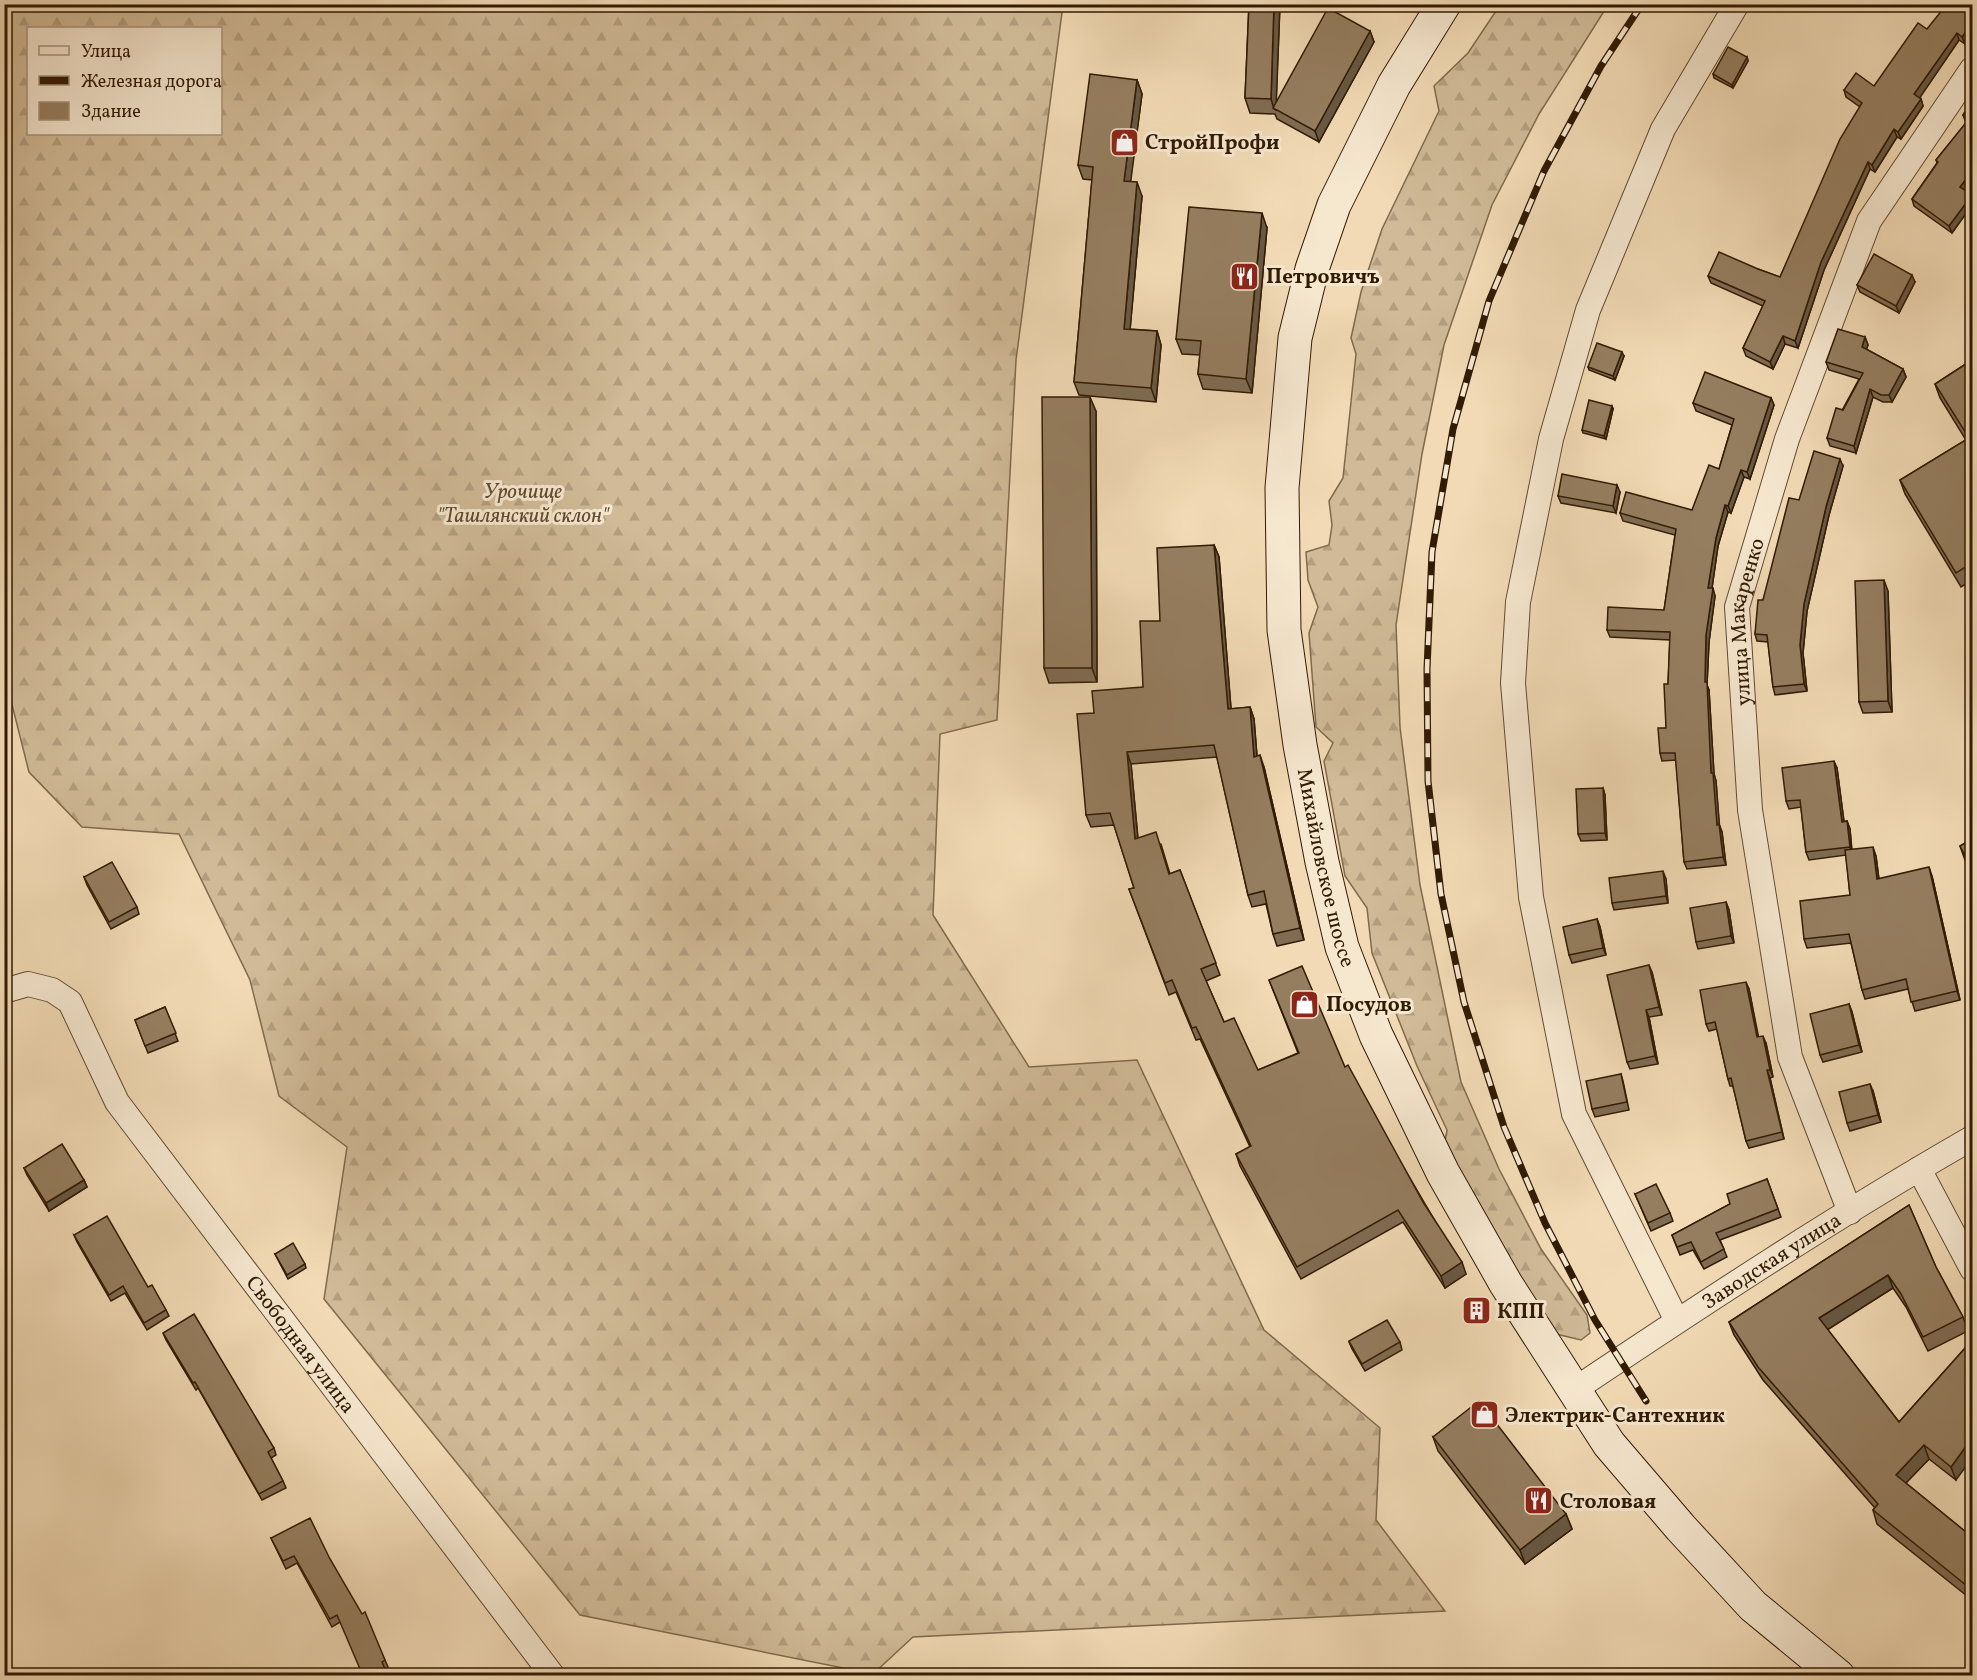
<svg xmlns="http://www.w3.org/2000/svg" width="1977" height="1680" font-family="Vollkorn,serif">
<defs>
<pattern id="forest-firs" width="22" height="20" patternUnits="userSpaceOnUse" patternTransform="scale(1.5)"><rect width="22" height="20" fill="#d0ba97"/><path d="M5 1l3.5 6h-7zM16 11l3.5 6h-7z" fill="#b39f80"/></pattern>
</defs>
<rect width="100%" height="100%" fill="#f1dab5"/>
<filter id="stains"><feTurbulence type="fractalNoise" baseFrequency=".00333" numOctaves="4"/><feColorMatrix values="0 0 0 0 .2 0 0 0 0 .09 0 0 0 0 .02 0 0 0 .5 -.17"/></filter>
<radialGradient id="worn" r=".72"><stop offset=".6" stop-color="#630" stop-opacity="0"/><stop offset="1" stop-color="#630" stop-opacity=".3"/></radialGradient>
<!-- forest -->
<g fill="url(#forest-firs)" stroke="#806a4d" stroke-width="1.5" fill-rule="evenodd">
<path d="M 4,5 L 1063,5 L 1016,360 L 997,720 L 940,734 L 933,915 L 1029,1067 L 1137,1060 L 1264,1330 L 1380,1428 L 1376,1520 L 1445,1611 L 913,1637 L 873,1674 L 580,1615 L 324,1299 L 347,1147 L 279,1096 L 250,980 L 179,834 L 82,827 L 29,772 L 4,673 ZM 28,28 L 220,28 L 220,134 L 28,134 Z"/>
<polygon points="1500,5 1608,5 1539,114 1492,205 1444,345 1422,454 1396,625 1400,727 1420,885 1461,1082 1499,1169 1541,1249 1587,1315 1590,1333 1581,1340 1556,1334 1506,1255 1444,1147 1447,1130 1417,1066 1372,953 1367,908 1345,876 1324,761 1333,743 1316,727 1309,633 1318,607 1308,580 1306,552 1329,545 1332,525 1329,501 1343,478 1356,354 1351,338 1361,292 1382,229 1439,111 1434,86 1468,53"/>
</g>
<g fill="none" stroke-linecap="round" stroke-linejoin="round">
<defs>
<g id="street">
<path id="s1" d="M 4,991 L 28,984 L 52,990 L 70,1002 L 117,1102 L 553,1676"/>
<polyline points="1919,1169 1972,1269"/>
<path id="s2" d="M 1850,1212 L 1790,1057 L 1750,810 L 1737,607 L 1787,439 L 1869,221 L 1972,69"/>
<polyline points="1677,1321 1574,1114 1531,897 1513,683 1518,602 1551,439 1588,310 1663,129 1737,4"/>
<path id="s3" d="M 1574,1390 C 1704,1303 1836,1216 1972,1138"/>
</g>
<g id="secondary">
<path id="s4" d="M 1444,4 L 1394,85 L 1334,205 L 1312,269 L 1295,338 L 1282,488 L 1284,630 L 1300,745 L 1322,862 L 1342,947 L 1376,1035 L 1443,1173 L 1506,1284 L 1609,1444 L 1681,1528 L 1753,1606 L 1838,1676"/>
</g>
</defs>
<!-- street casing -->
<use href="#street" stroke="#614b30" stroke-width="26"/>
<!-- secondary casing -->
<use href="#secondary" stroke="#311b03" stroke-width="35"/>
<!-- street -->
<use href="#street" stroke="#f6e7cf" stroke-width="24"/>
<!-- secondary -->
<use href="#secondary" stroke="#f6e7cf" stroke-width="33"/>
<defs>
<polyline id="rail" points="1642,4 1601,66 1544,171 1489,301 1453,429 1432,552 1427,669 1428,781 1441,894 1464,1002 1504,1127 1545,1223 1595,1320 1646,1401"/>
</defs>
<!-- rail casing -->
<use href="#rail" stroke="#311b03" stroke-width="7"/>
<!-- rail -->
<use href="#rail" stroke="#f6e7cf" stroke-width="4.5" stroke-dasharray="14" stroke-linecap="butt"/>
</g>
<!-- wall -->
<g fill="#806c53" stroke="#311b03" stroke-width="1.5">
<polygon points="1249,4 1280,4 1276,102 1370,31 1374,42 1319,142 1277,119 1275,114 1250,113 1245,98"/>
<polygon points="1972,4 1965,44 1959,40 1919,98 1921,99 1923,106 1901,139 1897,137 1875,172 1870,169 1824,270 1798,348 1785,344 1773,369 1746,356 1743,348 1763,306 1711,283 1708,276 1758,269 1780,277 1860,107 1846,97 1844,90 1874,86 1927,29"/>
<polygon points="1747,57 1748,61 1733,88 1714,78 1713,74"/>
<polygon points="1137,80 1142,94 1130,182 1142,196 1130,329 1157,331 1161,345 1156,402 1079,395 1074,382 1092,180 1083,179 1078,165"/>
<polygon points="1972,100 1972,182 1966,191 1972,197 1972,205 1952,233 1914,206 1912,199 1937,163 1936,160 1966,123 1963,115"/>
<polygon points="1267,228 1252,393 1203,389 1198,374 1200,355 1182,354 1176,339"/>
<polygon points="1915,282 1899,313 1860,292 1857,285"/>
<polygon points="1865,337 1868,345 1866,349 1903,369 1906,377 1892,402 1883,402 1873,397 1856,453 1830,446 1827,438 1859,379 1829,370 1826,362"/>
<polygon points="1624,356 1615,380 1589,370 1588,367"/>
<polygon points="1972,360 1972,580 1961,587 1905,494 1900,480 1966,440 1940,398 1935,384"/>
<polygon points="1771,398 1774,405 1750,479 1744,477 1731,513 1728,512 1718,546 1712,588 1715,596 1709,642 1707,685 1709,690 1714,774 1716,781 1719,824 1722,832 1726,865 1687,869 1684,862 1676,760 1662,761 1660,753 1666,728 1670,640 1610,637 1607,630 1664,610 1675,535 1623,521 1620,513 1692,510 1719,469 1732,425 1696,411 1693,403"/>
<polygon points="1613,409 1606,439 1583,433 1582,430"/>
<polygon points="1096,411 1097,682 1049,683 1044,668"/>
<polygon points="1843,466 1829,515 1807,611 1803,653 1807,691 1775,695 1773,687 1768,642 1757,641 1755,634 1763,600 1799,500"/>
<polygon points="1620,492 1616,513 1561,503 1558,496"/>
<polygon points="1214,545 1219,557 1231,709 1250,707 1254,719 1257,756 1264,767 1304,940 1277,946 1273,934 1266,904 1252,907 1248,895 1217,757 1131,764 1138,838 1161,844 1170,874 1180,870 1220,975 1206,981 1224,1022 1258,1070 1298,1053 1269,980 1345,1067 1466,1274 1445,1288 1403,1222 1301,1279 1240,1166 1236,1154 1250,1147 1200,1039 1196,1040 1176,992 1169,995 1129,889 1134,888 1114,825 1091,827 1086,815 1094,713 1143,687 1160,621"/>
<polygon points="1888,591 1892,712 1863,713 1859,702"/>
<polygon points="1837,768 1844,822 1847,821 1850,829 1852,850 1876,856 1879,879 1932,876 1960,1000 1915,1011 1908,989 1865,999 1862,990 1851,943 1807,948 1804,939 1850,895 1846,855 1809,860 1806,852 1801,807 1789,809 1786,801"/>
<polygon points="1603,788 1605,795 1607,840 1581,841 1578,834"/>
<polygon points="1972,839 1972,874 1965,860 1960,846"/>
<polygon points="84,877 137,907 139,914 111,929 87,885"/>
<polygon points="1666,879 1668,903 1614,910 1612,903"/>
<polygon points="1726,902 1729,910 1734,943 1698,949 1696,942"/>
<polygon points="1597,919 1600,927 1606,955 1572,963 1569,955"/>
<polygon points="1652,972 1662,1015 1649,1017 1658,1064 1630,1069 1627,1062"/>
<polygon points="1749,989 1758,1037 1766,1043 1773,1077 1770,1078 1784,1139 1749,1148 1746,1141 1733,1086 1730,1086 1728,1079 1717,1029 1709,1031 1706,1024"/>
<polygon points="1849,1004 1852,1012 1862,1052 1823,1062 1820,1055"/>
<polygon points="165,1007 178,1041 148,1053 135,1020"/>
<polygon points="1621,1074 1623,1081 1629,1110 1595,1117 1592,1109"/>
<polygon points="1873,1091 1881,1122 1850,1131 1847,1123"/>
<polygon points="24,1168 84,1180 87,1187 49,1211 27,1175"/>
<polygon points="1767,1179 1781,1217 1720,1240 1727,1257 1704,1269 1693,1250 1680,1255 1672,1235 1730,1204"/>
<polygon points="1635,1194 1670,1213 1673,1221 1651,1231"/>
<polygon points="1909,1205 1936,1267 1963,1317 1968,1331 1928,1351 1906,1307 1893,1288 1827,1329 1899,1422 1967,1346 1956,1480 1929,1459 1906,1483 1972,1537 1972,1600 1877,1524 1873,1510 1875,1508 1763,1380 1734,1335 1729,1322"/>
<polygon points="74,1235 148,1287 166,1310 169,1316 147,1330 125,1293 111,1301 77,1242"/>
<polygon points="275,1254 305,1264 306,1268 288,1279"/>
<polygon points="163,1333 274,1448 276,1455 271,1458 283,1481 286,1488 262,1500 198,1388 196,1390 166,1340"/>
<polygon points="1349,1342 1400,1342 1402,1350 1365,1371 1352,1349"/>
<polygon points="1433,1437 1566,1514 1572,1529 1525,1564 1438,1451"/>
<polygon points="271,1538 330,1559 385,1660 388,1667 385,1669 340,1622 332,1627 297,1563 286,1569"/>
</g>
<!-- shaded-wall -->
<g fill="#685843" stroke="#311b03" stroke-width="1.5">
<polygon points="1274,4 1280,4 1276,110 1274,109 1271,99"/>
<polygon points="1972,24 1972,34 1965,44 1962,37"/>
<polygon points="1370,31 1374,42 1319,142 1315,131"/>
<polygon points="1957,33 1959,40 1917,102 1914,94"/>
<polygon points="1747,57 1748,61 1733,88 1732,85"/>
<polygon points="1137,80 1142,94 1129,195 1124,181"/>
<polygon points="1921,99 1923,106 1901,139 1898,132"/>
<polygon points="1894,129 1897,137 1875,172 1872,165"/>
<polygon points="1868,162 1870,169 1824,270 1798,348 1795,341 1821,262"/>
<polygon points="1972,172 1972,182 1963,194 1960,187"/>
<polygon points="1137,182 1142,196 1129,342 1124,329"/>
<polygon points="1972,195 1972,205 1952,233 1949,226"/>
<polygon points="1262,213 1267,228 1252,393 1246,379"/>
<polygon points="1912,275 1915,282 1899,313 1896,306"/>
<polygon points="1157,331 1161,345 1156,402 1151,388"/>
<polygon points="1783,336 1785,344 1773,369 1770,362"/>
<polygon points="1865,337 1868,345 1865,354 1862,347"/>
<polygon points="1622,352 1624,356 1615,380 1613,376"/>
<polygon points="1903,369 1906,377 1892,402 1889,395"/>
<polygon points="1870,389 1873,397 1856,453 1854,446"/>
<polygon points="1090,397 1096,411 1097,682 1092,668"/>
<polygon points="1771,398 1774,405 1750,479 1747,472"/>
<polygon points="1612,406 1613,409 1606,439 1604,436"/>
<polygon points="1840,459 1843,466 1829,515 1807,611 1803,653 1807,691 1804,684 1800,645 1804,604 1826,507"/>
<polygon points="1741,470 1744,477 1731,513 1728,506"/>
<polygon points="1617,485 1620,492 1616,513 1613,506"/>
<polygon points="1725,505 1728,512 1718,546 1711,595 1708,588 1716,538"/>
<polygon points="1214,545 1219,557 1232,721 1228,709"/>
<polygon points="1884,580 1888,591 1892,712 1888,701"/>
<polygon points="1713,588 1715,596 1709,642 1707,685 1709,690 1714,774 1716,781 1720,832 1717,825 1711,773 1705,682 1706,635"/>
<polygon points="1250,707 1254,719 1258,769 1254,757"/>
<polygon points="1127,752 1131,764 1139,851 1135,839"/>
<polygon points="1260,755 1264,767 1304,940 1300,928"/>
<polygon points="1834,761 1837,768 1845,829 1842,822"/>
<polygon points="1603,788 1605,795 1607,840 1605,833"/>
<polygon points="1847,821 1850,829 1852,855 1850,847"/>
<polygon points="1719,824 1722,832 1726,865 1723,857"/>
<polygon points="1873,847 1876,856 1880,888 1877,879"/>
<polygon points="1929,867 1932,876 1960,1000 1957,991"/>
<polygon points="1663,871 1666,879 1668,903 1666,896"/>
<polygon points="1726,902 1729,910 1734,943 1731,936"/>
<polygon points="1597,919 1600,927 1606,955 1603,948"/>
<polygon points="1649,965 1652,972 1662,1015 1659,1007"/>
<polygon points="1746,982 1749,989 1760,1044 1757,1037"/>
<polygon points="1849,1004 1852,1012 1862,1052 1859,1045"/>
<polygon points="1646,1010 1649,1017 1658,1064 1655,1056"/>
<polygon points="1763,1036 1766,1043 1773,1077 1770,1070"/>
<polygon points="1767,1070 1770,1078 1784,1139 1782,1132"/>
<polygon points="1870,1084 1873,1091 1881,1122 1878,1115"/>
<polygon points="84,1180 87,1187 49,1211 46,1203"/>
<polygon points="1462,1262 1466,1274 1445,1288 1441,1276"/>
<polygon points="1888,1275 1893,1288 1824,1332 1819,1318"/>
<polygon points="1972,1438 1972,1458 1956,1480 1951,1467"/>
<polygon points="1924,1445 1929,1459 1901,1488 1896,1475"/>
<polygon points="1566,1514 1572,1529 1525,1564 1520,1550"/>
</g>
<!-- building -->
<g fill="#957e60" stroke="#311b03" stroke-width="1.5">
<polygon points="1249,4 1274,4 1271,99 1245,98"/>
<polygon points="1947,4 1972,4 1972,24 1962,37 1957,33 1914,94 1921,99 1898,132 1894,129 1872,165 1868,162 1821,262 1795,341 1783,336 1770,362 1743,348 1765,301 1708,276 1719,252 1758,269 1780,277 1840,139 1862,103 1844,90 1856,73 1874,86 1918,23 1927,29"/>
<polygon points="1328,8 1370,31 1315,131 1273,108"/>
<polygon points="1728,47 1747,57 1732,85 1713,74"/>
<polygon points="1090,74 1137,80 1124,181 1137,182 1124,329 1157,331 1151,388 1074,382 1093,167 1078,165"/>
<polygon points="1972,100 1972,171 1960,187 1972,195 1949,226 1912,199 1938,162 1936,160 1969,119 1963,115"/>
<polygon points="1189,207 1262,213 1246,379 1198,374 1201,341 1176,339"/>
<polygon points="1874,254 1912,275 1896,306 1857,285"/>
<polygon points="1838,329 1865,337 1862,347 1903,369 1889,395 1881,395 1870,389 1854,446 1827,438 1836,408 1843,410 1863,373 1826,362"/>
<polygon points="1597,343 1622,352 1613,376 1588,367"/>
<polygon points="1972,360 1972,563 1956,573 1900,480 1969,438 1935,384"/>
<polygon points="1705,372 1771,398 1747,472 1741,470 1728,506 1725,505 1716,538 1708,588 1713,588 1706,635 1705,682 1707,682 1711,773 1713,773 1717,825 1719,824 1723,857 1684,862 1675,753 1660,753 1658,728 1666,728 1664,684 1668,684 1670,632 1607,630 1608,607 1664,610 1676,529 1620,513 1626,492 1692,510 1709,465 1719,469 1734,419 1693,403"/>
<polygon points="1042,397 1090,397 1092,668 1044,668"/>
<polygon points="1589,400 1612,406 1604,436 1582,430"/>
<polygon points="1814,451 1840,459 1826,507 1804,604 1800,645 1804,684 1773,687 1767,635 1755,634 1758,600 1763,600 1789,498 1799,500"/>
<polygon points="1562,474 1617,485 1613,506 1558,496"/>
<polygon points="1214,545 1228,709 1250,707 1254,757 1260,755 1300,928 1273,934 1264,891 1248,895 1214,745 1127,752 1135,839 1156,832 1169,874 1180,870 1216,963 1201,969 1224,1022 1234,1018 1258,1070 1299,1053 1269,980 1302,966 1345,1067 1348,1065 1423,1202 1462,1262 1441,1276 1398,1210 1297,1267 1236,1154 1251,1146 1196,1027 1192,1028 1172,980 1165,983 1129,889 1134,888 1110,813 1086,815 1077,714 1094,713 1092,691 1143,687 1140,621 1160,621 1157,548"/>
<polygon points="1884,580 1888,701 1859,702 1855,581"/>
<polygon points="1834,761 1842,822 1847,821 1850,847 1806,852 1800,800 1786,801 1782,768"/>
<polygon points="1603,788 1605,833 1578,834 1576,789"/>
<polygon points="1972,839 1972,869 1960,846"/>
<polygon points="1873,847 1877,879 1929,867 1957,991 1911,1002 1906,979 1862,990 1849,934 1804,939 1800,901 1850,895 1845,850"/>
<polygon points="112,862 137,907 109,922 84,877"/>
<polygon points="1663,871 1666,896 1612,903 1609,878"/>
<polygon points="1726,902 1731,936 1696,942 1690,908"/>
<polygon points="1597,919 1603,948 1569,955 1563,927"/>
<polygon points="1649,965 1659,1007 1646,1010 1655,1056 1627,1062 1607,975"/>
<polygon points="1746,982 1757,1037 1763,1036 1770,1070 1767,1070 1782,1132 1746,1141 1731,1078 1728,1079 1715,1022 1706,1024 1700,990"/>
<polygon points="1849,1004 1859,1045 1820,1055 1810,1014"/>
<polygon points="165,1007 176,1033 145,1046 135,1020"/>
<polygon points="1621,1074 1627,1102 1592,1109 1586,1081"/>
<polygon points="1870,1084 1878,1115 1847,1123 1839,1092"/>
<polygon points="62,1144 84,1180 46,1203 24,1168"/>
<polygon points="1972,1165 1972,1176 1968,1168"/>
<polygon points="1767,1179 1778,1209 1716,1233 1724,1249 1701,1262 1691,1242 1677,1247 1672,1235 1730,1204 1727,1194"/>
<polygon points="1656,1184 1670,1213 1648,1223 1635,1194"/>
<polygon points="1909,1205 1936,1267 1963,1317 1923,1337 1901,1294 1888,1275 1819,1318 1899,1422 1967,1346 1972,1352 1972,1438 1951,1467 1924,1445 1896,1475 1972,1537 1972,1590 1873,1510 1878,1504 1758,1367 1729,1322"/>
<polygon points="107,1216 148,1287 152,1285 166,1310 144,1323 123,1286 109,1295 74,1235"/>
<polygon points="293,1243 305,1264 287,1275 275,1254"/>
<polygon points="194,1314 274,1448 268,1452 283,1481 259,1494 195,1382 193,1383 163,1333"/>
<polygon points="1387,1320 1400,1342 1362,1364 1349,1341"/>
<polygon points="1479,1401 1566,1514 1520,1550 1433,1437"/>
<polygon points="310,1518 330,1559 362,1614 365,1612 385,1660 382,1662 388,1676 363,1676 337,1615 330,1619 294,1556 283,1561 271,1538"/>
</g>
<!-- icons -->
<defs>
<symbol id="shop-square" viewBox="-11 -11 22 22"><rect x="-9" y="-9" width="18" height="18" rx="4" fill="#8f2418" stroke="#f6e7cf"/><path d="M-5-2.5h2.3a2.7 3.5 0 0 1 5.4 0H5L5.5 6h-11ZM-1.5-2.5h3a1.5 2.3 0 0 0-3 0Z" fill="#fff"/></symbol>
<symbol id="restaurant-square" viewBox="-11 -11 22 22"><rect x="-9" y="-9" width="18" height="18" rx="4" fill="#8f2418" stroke="#f6e7cf"/><path d="M-5-6h1v4h1v-4h1v4h1v-4h1v5L-1.5 .5V6h-2V.5L-5-1ZM5-6V6H3V1.5H1.5Q1.5-4 5-6Z" fill="#fff"/></symbol>
<symbol id="building-square" viewBox="-11 -11 22 22"><rect x="-9" y="-9" width="18" height="18" rx="4" fill="#8f2418" stroke="#f6e7cf"/><path d="M-4-6H4V6H1V3H-1V6H-4ZM-2.5-4.3h1.7v1.8h-1.7ZM.8-4.3h1.7v1.8H.8ZM-2.5-1h1.7V.8h-1.7ZM.8-1h1.7V.8H.8Z" fill="#fff"/></symbol>
</defs>
<g fill-rule="evenodd">
<use href="#shop-square" x="1108" y="126" width="33" height="33"/>
<use href="#restaurant-square" x="1228" y="260" width="33" height="33"/>
<use href="#shop-square" x="1288" y="988" width="33" height="33"/>
<use href="#building-square" x="1460" y="1294" width="33" height="33"/>
<use href="#shop-square" x="1468" y="1398" width="33" height="33"/>
<use href="#restaurant-square" x="1522" y="1484" width="33" height="33"/>
</g>
<g text-anchor="middle" stroke-width="6" stroke-linejoin="round" paint-order="stroke">
<!-- poi labels -->
<g font-size="21" font-weight="bold" fill="#311b03" stroke="#f6e7cf" text-anchor="start">
<text x="1145" y="149">СтройПрофи</text>
<text x="1266" y="283">Петровичъ</text>
<text x="1326" y="1011">Посудов</text>
<text x="1497" y="1318">КПП</text>
<text x="1505" y="1422">Электрик-Сантехник</text>
<text x="1560" y="1508">Столовая</text>
</g>
<!-- park labels -->
<g font-size="21" font-style="italic" fill="#614b2f" stroke="#f6e7cf">
<text x="523" y="498">Урочище<tspan x="523" dy="24">"Ташлянский склон"</tspan></text>
</g>
<!-- street labels -->
<g font-size="21" fill="#311b03" stroke="#f6e7cf">
<text dy="7" stroke="none"><textPath href="#s2" startOffset="606">улица Макаренко</textPath></text>
<text dy="7" stroke="none"><textPath href="#s4" startOffset="902">Михайловское шоссе</textPath></text>
<text dy="7" stroke="none"><textPath href="#s3" startOffset="236">Заводская улица</textPath></text>
<text dy="7" stroke="none"><textPath href="#s1" startOffset="486">Свободная улица</textPath></text>
</g>
</g>
<!-- margin -->
<rect width="1977" height="1680" fill="none" stroke="#f1dab5" stroke-width="24"/>
<rect x="6" y="6" width="1965" height="1668" fill="none" stroke="#311b03" stroke-width="3"/>
<rect x="12" y="12" width="1953" height="1656" fill="none" stroke="#311b03" stroke-width="1.5"/>
<!-- legend -->
<rect x="27" y="27" width="195" height="108" fill="#f6e7cf" stroke="#a7957d" stroke-width="1.5"/>
<rect x="39" y="46" width="30" height="9" fill="#f6e7cf" stroke="#a7957d" stroke-width="1.5"/>
<text x="81" y="57" font-size="18" fill="#311b03">Улица</text>
<rect x="39" y="76" width="30" height="9" fill="#311b03" stroke="#a7957d" stroke-width="1.5"/>
<text x="81" y="87" font-size="18" fill="#311b03">Железная дорога</text>
<rect x="39" y="102" width="30" height="18" fill="#957e60" stroke="#a7957d" stroke-width="1.5"/>
<text x="81" y="117" font-size="18" fill="#311b03">Здание</text>
<rect width="100%" height="100%" filter="url(#stains)"/>
<rect width="100%" height="100%" fill="url(#worn)"/>
</svg>
